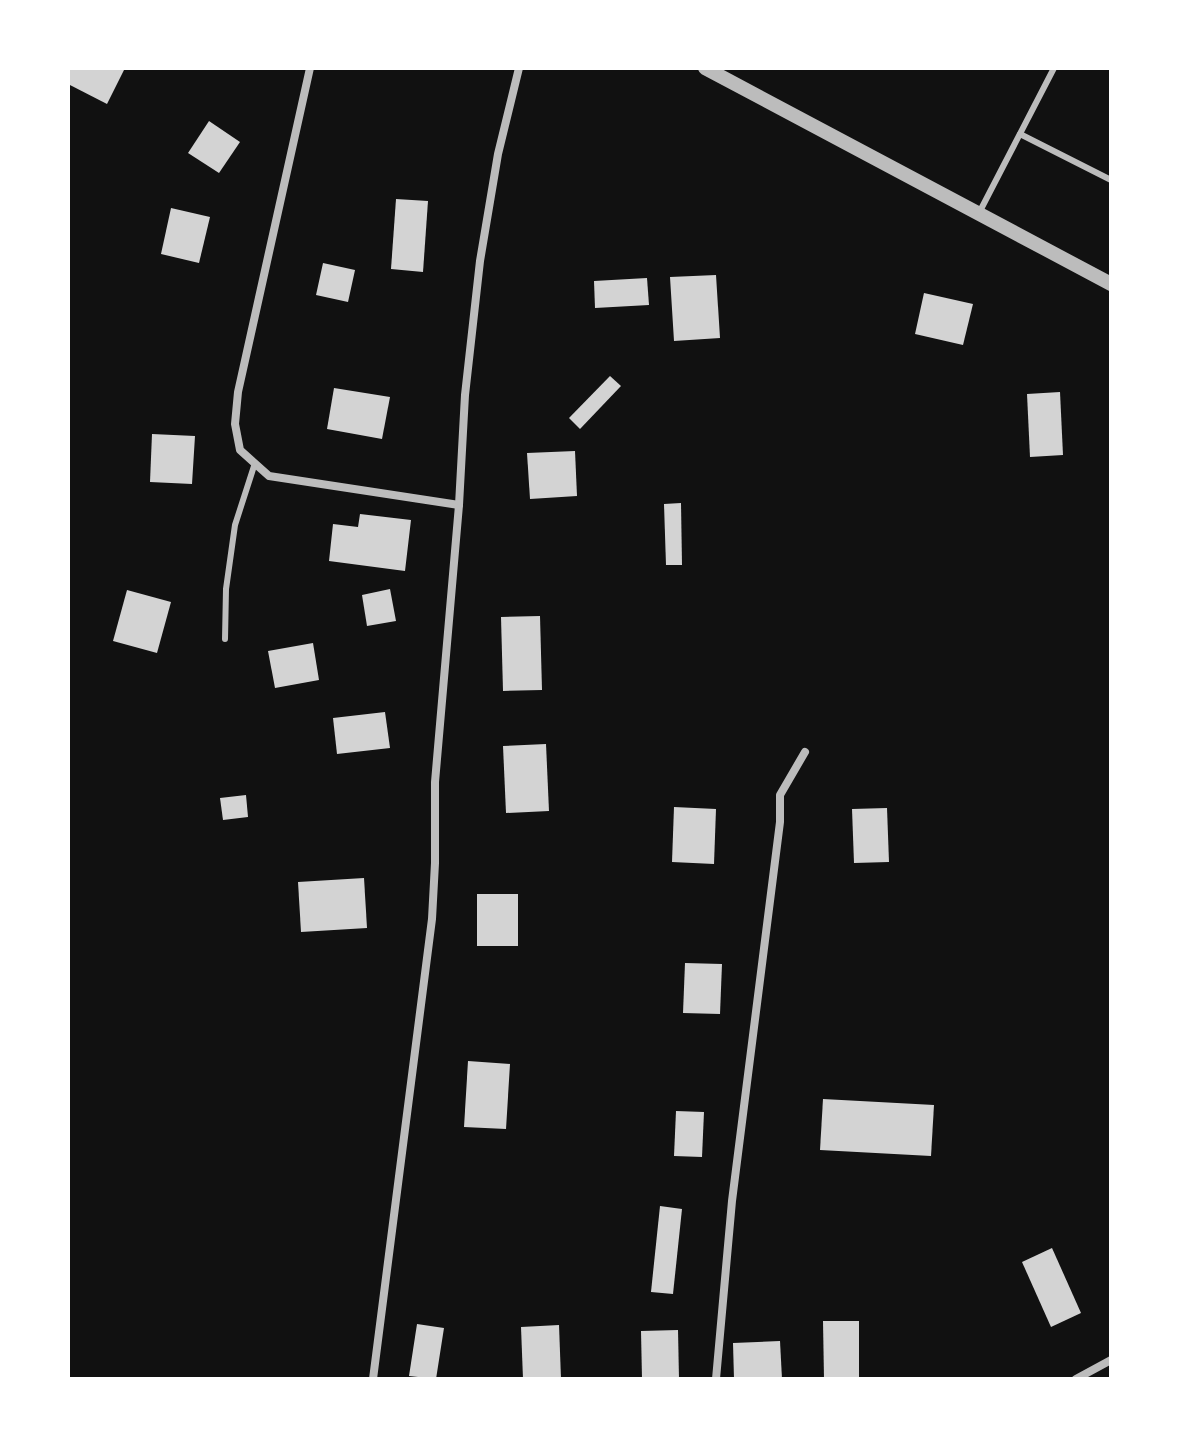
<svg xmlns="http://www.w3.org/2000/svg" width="1179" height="1447" font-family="'Space Grotesk',sans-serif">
<rect width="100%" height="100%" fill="#111"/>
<!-- building -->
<g fill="#d3d3d3">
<polygon points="68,68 120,68 124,70 107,104 68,84"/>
<polygon points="209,121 240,142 219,173 188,153"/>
<polygon points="396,199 428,201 423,272 391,269"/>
<polygon points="171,208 210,217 199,263 161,254"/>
<polygon points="323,263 355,270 348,302 316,295"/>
<polygon points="716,275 720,338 674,341 670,277"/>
<polygon points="647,278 649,305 595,308 594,281"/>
<polygon points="924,293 973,304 963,345 915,334"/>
<polygon points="610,376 621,386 580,429 569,418"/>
<polygon points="334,388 390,397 382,439 327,429"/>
<polygon points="1060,392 1063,455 1030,457 1027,394"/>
<polygon points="152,434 195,436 192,484 150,482"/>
<polygon points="575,451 577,496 530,499 527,453"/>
<polygon points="681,503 682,565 666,565 664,504"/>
<polygon points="360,514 411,520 405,571 329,561 333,524 358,527"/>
<polygon points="390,589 396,621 367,626 362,595"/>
<polygon points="127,590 171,602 157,653 113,641"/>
<polygon points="540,616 542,690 503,691 501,617"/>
<polygon points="313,643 319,680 275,688 268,651"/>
<polygon points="385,712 390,748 337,754 333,718"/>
<polygon points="546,744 549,811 506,813 503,746"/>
<polygon points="246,795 248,817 223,820 220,798"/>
<polygon points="674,807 716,809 714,864 672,862"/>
<polygon points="887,808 889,862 854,863 852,809"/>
<polygon points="364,878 367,928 301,932 298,882"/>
<rect x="477" y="894" width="41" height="52"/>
<polygon points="685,963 722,964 720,1014 683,1013"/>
<polygon points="468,1061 510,1064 506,1129 464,1127"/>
<polygon points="823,1099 934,1105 931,1156 820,1150"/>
<polygon points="676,1111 704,1112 702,1157 674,1156"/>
<polygon points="660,1206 682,1209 673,1294 651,1292"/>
<polygon points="1052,1248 1081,1313 1051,1327 1022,1262"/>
<polygon points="823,1321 859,1321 859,1379 824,1379"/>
<polygon points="417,1324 444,1328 436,1379 409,1376"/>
<polygon points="559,1325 561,1379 523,1379 521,1327"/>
<polygon points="678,1330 679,1379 642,1379 641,1331"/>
<polygon points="780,1341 782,1379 734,1379 733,1343"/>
</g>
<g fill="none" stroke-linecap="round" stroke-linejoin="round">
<!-- service -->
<g stroke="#bcbcbc" stroke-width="6">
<polyline points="1020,134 1111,180"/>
<polyline points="979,213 1054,68"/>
<polyline points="225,639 226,589 235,525 255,463"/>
</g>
<!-- minor -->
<g stroke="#bcbcbc" stroke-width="8">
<polyline points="310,68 238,392 235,424 240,450 269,476 459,505"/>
<polyline points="373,1379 432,919 435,863 435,782 459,505 465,395 480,261 498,154 519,68"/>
<polyline points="716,1379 732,1201 780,822 780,795 805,752"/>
<polyline points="1076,1379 1111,1360"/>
</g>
<!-- tertiary -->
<polyline stroke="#bcbcbc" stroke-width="14" points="705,68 1111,284"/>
</g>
<!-- border -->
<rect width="1179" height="1447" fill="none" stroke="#ffffff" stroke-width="140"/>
</svg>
